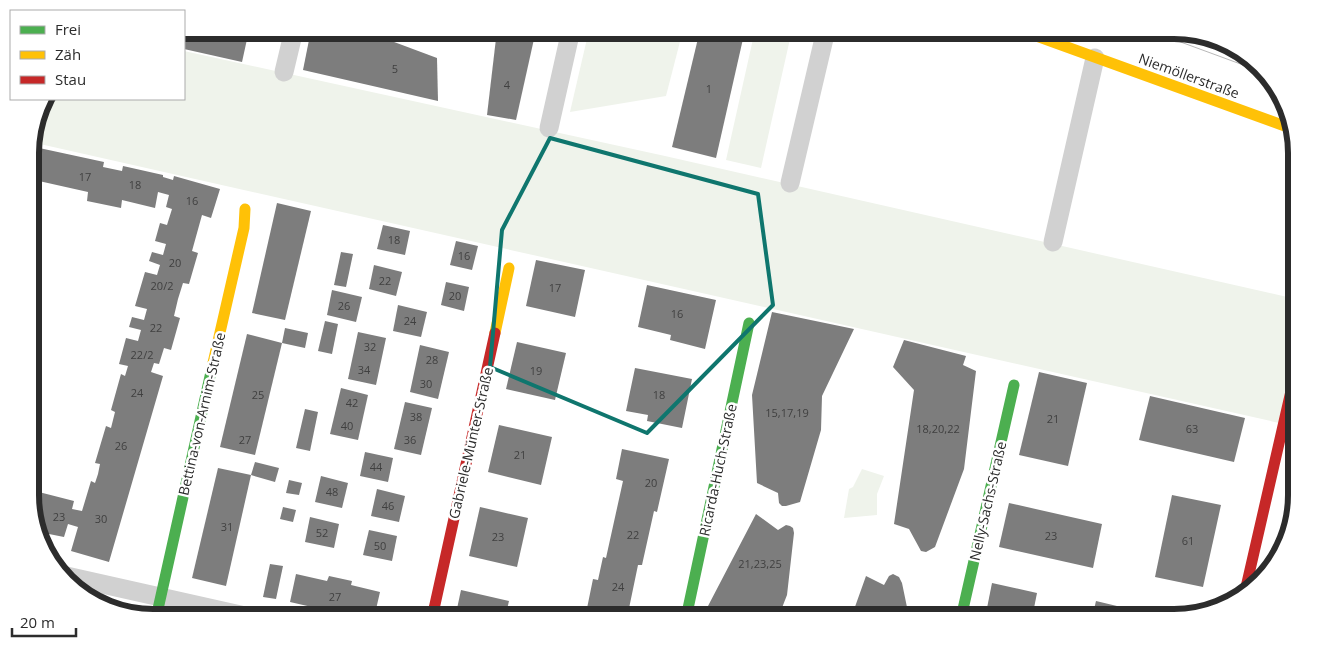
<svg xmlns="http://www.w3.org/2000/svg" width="1327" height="648" font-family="'Open Sans',sans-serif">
<rect width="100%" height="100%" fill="#fff"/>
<!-- green -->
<g fill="#eff3eb">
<polygon points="589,30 683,30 666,96 570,112"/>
<polygon points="755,30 792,30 761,168 726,160"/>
<polygon points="184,51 665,156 1296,299 1297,427 31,142 43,99 184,99"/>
<polygon points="862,469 884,476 877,494 877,515 844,518 849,489 853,487"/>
</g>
<!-- building -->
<g fill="#7d7d7d">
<polygon points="184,30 249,30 242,62 184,49"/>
<polygon points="311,30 362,30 437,58 438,101 303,70"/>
<polygon points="497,30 536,30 516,120 487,115"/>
<polygon points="700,30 745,30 716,158 672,147"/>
<polygon points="30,146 104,162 103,167 122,171 123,166 163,175 163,177 173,180 174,176 220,189 211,218 202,215 192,251 198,253 189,284 183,283 178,299 174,316 180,318 171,350 164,348 159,364 154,363 151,372 163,376 109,562 71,551 78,527 68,524 64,537 39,532 31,511 31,490 74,501 72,509 82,511 91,481 95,483 98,474 100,464 95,463 106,426 111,428 115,412 111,410 121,374 125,376 128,366 119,364 126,338 138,341 141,330 129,327 132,317 144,320 147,309 135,306 145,272 157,275 160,265 149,261 152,252 163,255 166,244 155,241 160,223 167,225 172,209 166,207 169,195 158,192 155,208 122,200 121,208 87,201 88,192 30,179"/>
<polygon points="30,193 35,195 31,212 30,212"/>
<polygon points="277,203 311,211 285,320 252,313"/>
<polygon points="30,213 38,215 31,246"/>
<polygon points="383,225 410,231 405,255 377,249"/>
<polygon points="456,241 478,246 472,270 450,265"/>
<polygon points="341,252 353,254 346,287 334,285"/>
<polygon points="536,260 585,270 575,317 526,306"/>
<polygon points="374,265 402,272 396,296 369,289"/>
<polygon points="446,282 469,287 464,311 441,305"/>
<polygon points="647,285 716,300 705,349 670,340 671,335 638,327"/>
<polygon points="332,290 362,297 356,322 327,315"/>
<polygon points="398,305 427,312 421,337 393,331"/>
<polygon points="772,312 854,329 822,396 821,430 800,502 786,506 782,506 779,503 778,493 757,483 752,395"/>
<polygon points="325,321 338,324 332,354 318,351"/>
<polygon points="285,328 308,333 305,348 282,343"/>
<polygon points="358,332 386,338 376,385 348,379"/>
<polygon points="247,334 282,343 255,455 220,447"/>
<polygon points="904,340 966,356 963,365 976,371 964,469 935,547 926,552 921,551 909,529 894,524 914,390 893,367"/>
<polygon points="517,342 566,353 555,400 506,389"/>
<polygon points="420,345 449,352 438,399 410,392"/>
<polygon points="635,368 692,379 682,428 647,421 648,415 626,411"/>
<polygon points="1039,372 1087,383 1068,466 1019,455"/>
<polygon points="341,388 368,395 358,440 330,434"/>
<polygon points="1150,396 1245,418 1234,462 1139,440"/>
<polygon points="405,402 432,408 421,455 394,449"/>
<polygon points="305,409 318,412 310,451 296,448"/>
<polygon points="499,425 552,437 541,485 488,472"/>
<polygon points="622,449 669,459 657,512 654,511 642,565 638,565 627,618 585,618 593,579 598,580 603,557 606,558 623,481 616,479"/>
<polygon points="365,452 393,458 388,482 360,476"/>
<polygon points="255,462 279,468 275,482 251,475"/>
<polygon points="218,468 251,475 226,586 192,578"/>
<polygon points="321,476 348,483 342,508 315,502"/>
<polygon points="289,480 302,483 299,495 286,493"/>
<polygon points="377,489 405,496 399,522 371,516"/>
<polygon points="1172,495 1221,505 1203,587 1155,577"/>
<polygon points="1009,503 1102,524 1093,568 999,547"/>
<polygon points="283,507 296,510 293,522 280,519"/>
<polygon points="480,507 528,518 517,567 469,556"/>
<polygon points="756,514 778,530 786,525 790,526 793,528 794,533 787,595 778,618 705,618 708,606"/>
<polygon points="310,517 339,524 334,548 305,542"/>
<polygon points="369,530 397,536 392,561 363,555"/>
<polygon points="270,564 283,566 276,599 263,597"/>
<polygon points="296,574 327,581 329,576 352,581 351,585 380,592 374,618 360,618 290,602"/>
<polygon points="893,574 899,577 902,583 908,612 906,618 851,618 866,576 884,585 889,576"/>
<polygon points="992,583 1037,593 1032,618 985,618"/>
<polygon points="461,590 509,601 505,618 455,618"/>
<polygon points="1096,601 1163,617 1163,618 1092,618"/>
</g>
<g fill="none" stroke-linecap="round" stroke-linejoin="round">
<!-- street -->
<g stroke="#d1d1d1" stroke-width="19">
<polyline points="284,72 294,30"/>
<polyline points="549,128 571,30"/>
<polyline points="790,183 826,30"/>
<polyline points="1053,242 1095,58"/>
<polyline points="62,575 254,618"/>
</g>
<!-- fast -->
<g stroke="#4caf50" stroke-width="11">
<polyline points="156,618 213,363"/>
<polyline points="686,618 749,323"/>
<polyline points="961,618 1014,385"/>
</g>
<!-- slow -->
<g stroke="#ffc107" stroke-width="11">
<polyline points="1020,30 1293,129"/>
<polyline points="495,333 509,268"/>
<polyline points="213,363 244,228 245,209"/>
</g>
<!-- jam -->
<g stroke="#c62828" stroke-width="11">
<polyline points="1244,596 1297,365"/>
<polyline points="432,618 495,333"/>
</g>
<!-- tram -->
<g stroke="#b8b8b8" stroke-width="1">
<polyline points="1148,30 1265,73"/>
<polyline points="1197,35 1238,50"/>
</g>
</g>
<!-- marked area -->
<path fill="none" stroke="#0f766e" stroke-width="4" stroke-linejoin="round" d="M 550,138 L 758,194 L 773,305 L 647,433 L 490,367 L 502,230 Z"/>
<g text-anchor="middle" stroke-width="5" stroke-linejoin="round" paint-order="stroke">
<!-- number labels -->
<g font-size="11" fill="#404040">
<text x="395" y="73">5</text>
<text x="507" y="89">4</text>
<text x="709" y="93">1</text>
<text x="85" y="181">17</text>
<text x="135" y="189">18</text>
<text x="192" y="205">16</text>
<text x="394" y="244">18</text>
<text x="464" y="260">16</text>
<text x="175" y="267">20</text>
<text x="385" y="285">22</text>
<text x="162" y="290">20/2</text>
<text x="555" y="292">17</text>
<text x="455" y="300">20</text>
<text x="344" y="310">26</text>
<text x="677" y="318">16</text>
<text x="410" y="325">24</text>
<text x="156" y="332">22</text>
<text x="370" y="351">32</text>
<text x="142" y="359">22/2</text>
<text x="432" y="364">28</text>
<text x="364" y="374">34</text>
<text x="536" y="375">19</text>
<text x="426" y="388">30</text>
<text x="137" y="397">24</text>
<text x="258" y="399">25</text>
<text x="659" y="399">18</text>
<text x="352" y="407">42</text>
<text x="787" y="417">15,17,19</text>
<text x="416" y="421">38</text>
<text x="1053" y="423">21</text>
<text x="347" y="430">40</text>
<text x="938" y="433">18,20,22</text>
<text x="1192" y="433">63</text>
<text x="245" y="444">27</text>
<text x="410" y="444">36</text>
<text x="121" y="450">26</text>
<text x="520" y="459">21</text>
<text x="376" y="471">44</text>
<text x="651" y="487">20</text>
<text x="332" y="496">48</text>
<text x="388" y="510">46</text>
<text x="59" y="521">23</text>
<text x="101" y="523">30</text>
<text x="227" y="531">31</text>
<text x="322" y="537">52</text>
<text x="633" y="539">22</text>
<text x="1051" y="540">23</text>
<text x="498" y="541">23</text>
<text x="1188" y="545">61</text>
<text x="380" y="550">50</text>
<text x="760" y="568">21,23,25</text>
<text x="618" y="591">24</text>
<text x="335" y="601">27</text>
</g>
<!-- street labels -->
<g font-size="14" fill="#2c2c2c" stroke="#fff">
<text transform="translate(1189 76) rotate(20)" y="5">Niemöllerstraße</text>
<text transform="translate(202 414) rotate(-77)" y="5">Bettina-von-Arnim-Straße</text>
<text transform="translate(471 443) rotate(-77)" y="5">Gabriele-Münter-Straße</text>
<text transform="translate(718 470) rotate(-78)" y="5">Ricarda-Huch-Straße</text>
<text transform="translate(988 501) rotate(-77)" y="5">Nelly-Sachs-Straße</text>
</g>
</g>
<!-- crop -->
<path d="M0 0H1327V648H0ZM153 39H1174A114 114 0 0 1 1288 153V495A114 114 0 0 1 1174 609H153A114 114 0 0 1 39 495V153A114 114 0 0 1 153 39Z" fill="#fff" fill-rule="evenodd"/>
<path fill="none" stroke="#2c2c2c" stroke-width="6" d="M153 39H1174A114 114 0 0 1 1288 153V495A114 114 0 0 1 1174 609H153A114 114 0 0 1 39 495V153A114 114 0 0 1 153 39Z"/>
<!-- legend -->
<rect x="10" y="10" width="175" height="90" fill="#ffffff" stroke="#ababab"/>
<rect x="20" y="26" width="25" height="8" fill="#4caf50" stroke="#ababab"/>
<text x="55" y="35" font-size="15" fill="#2c2c2c">Frei</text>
<rect x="20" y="51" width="25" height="8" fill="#ffc107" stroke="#ababab"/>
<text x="55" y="60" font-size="15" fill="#2c2c2c">Zäh</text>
<rect x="20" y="76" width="25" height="8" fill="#c62828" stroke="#ababab"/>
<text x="55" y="85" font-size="15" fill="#2c2c2c">Stau</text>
<!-- scale -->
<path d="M12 628v8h64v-8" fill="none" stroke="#2c2c2c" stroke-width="2.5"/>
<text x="20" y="628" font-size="15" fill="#2c2c2c" stroke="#ffffff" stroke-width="4" paint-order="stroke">20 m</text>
</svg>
